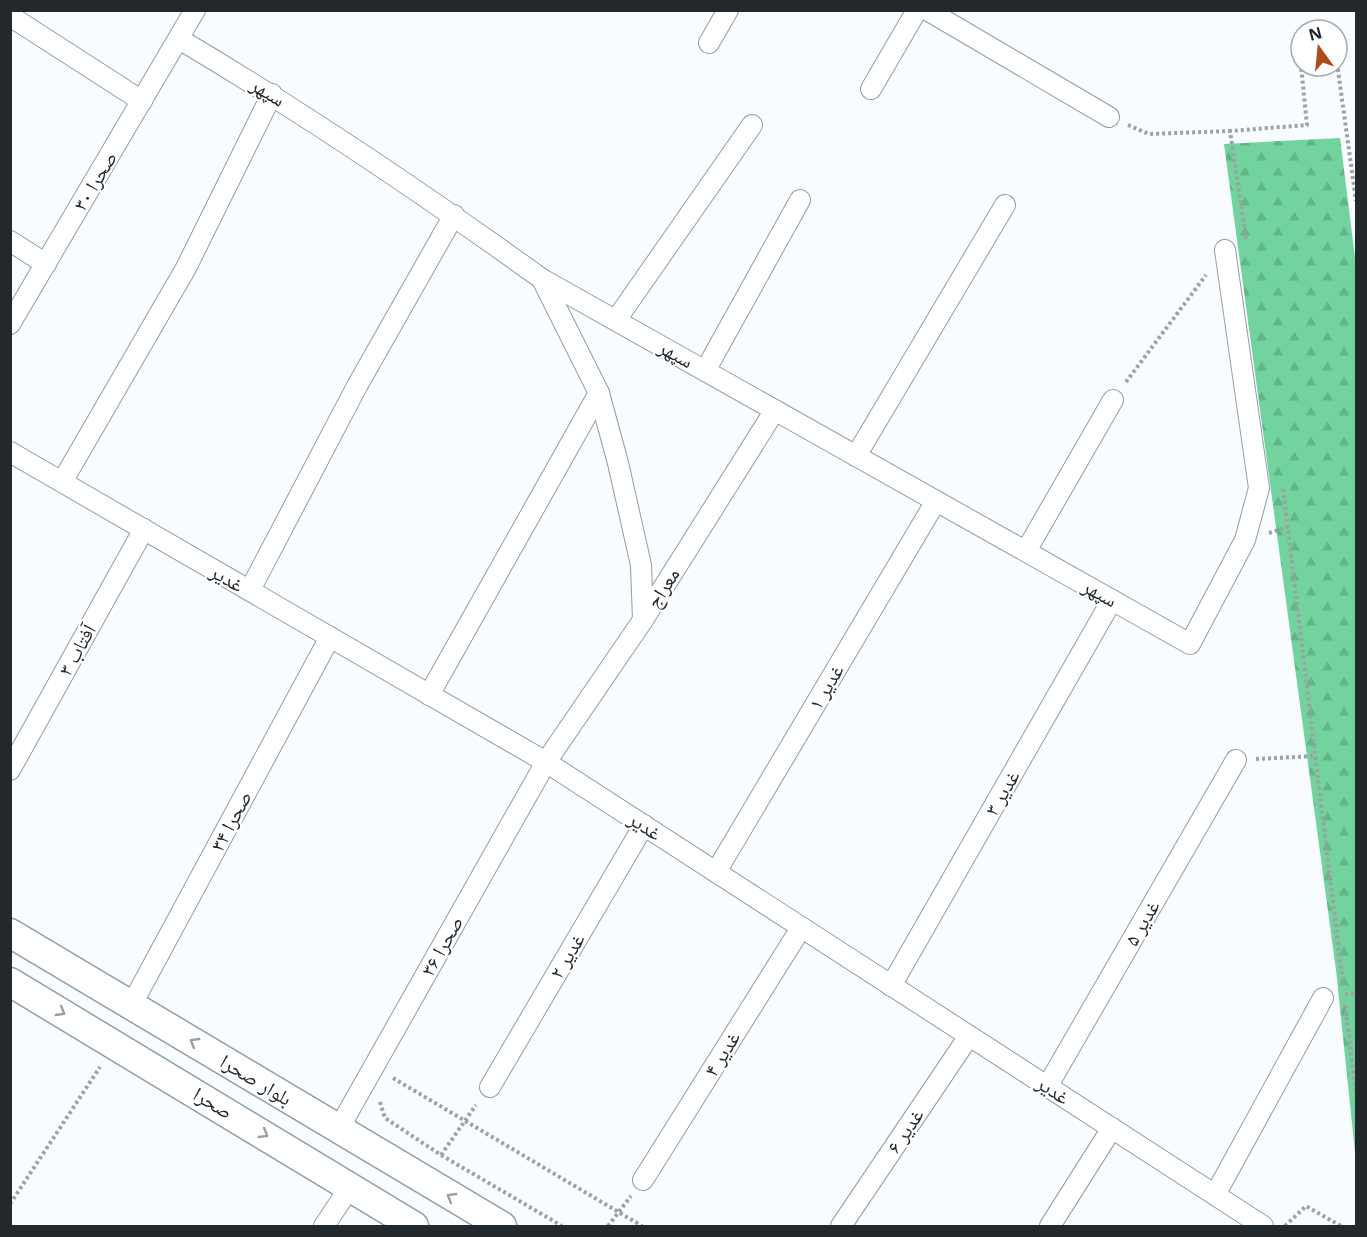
<svg xmlns="http://www.w3.org/2000/svg" width="1367" height="1237" font-family="'Open Sans','Noto Naskh Arabic',sans-serif">
<defs>
<pattern id="forest-firs" width="22" height="20" patternUnits="userSpaceOnUse" patternTransform="scale(1.5)"><rect width="22" height="20" fill="#72d39e"/><path d="M5 1l3.5 6h-7zM16 11l3.5 6h-7z" fill="#62b588"/></pattern>
</defs>
<rect width="100%" height="100%" fill="#f9fcfe"/>
<!-- forest -->
<polygon fill="url(#forest-firs)" points="1340,138 1356,265 1356,1162 1336,970 1224,144"/>
<g fill="none" stroke-linecap="round" stroke-linejoin="round">
<defs>
<g id="minor">
<polyline points="927,10 1109,117"/>
<polyline points="10,16 142,101"/>
<path d="M 179,39 C 304,113 424,194 542,279 L 1190,644 L 1245,540 L 1259,488 L 1225,250"/>
<polyline points="709,43 728,10"/>
<polyline points="871,89 917,10"/>
<polyline points="10,241 46,264"/>
<polyline points="542,279 599,393 618,463 641,565 643,620"/>
<polyline points="616,320 752,125"/>
<polyline points="10,324 195,10"/>
<polyline points="705,371 800,200"/>
<polyline points="10,452 546,762 1263,1226"/>
<polyline points="856,456 1005,205"/>
<polyline points="62,482 186,268 272,94"/>
<polyline points="1026,551 1113,400"/>
<polyline points="250,590 357,386 454,215"/>
<polyline points="429,695 599,393"/>
<polyline points="10,770 144,529"/>
<polyline points="716,872 936,501"/>
<polyline points="891,986 1112,600"/>
<polyline points="132,1004 330,637"/>
<polyline points="490,1087 644,825"/>
<polyline points="1047,1087 1236,760"/>
<polyline points="338,1130 546,762 643,620 775,410"/>
<polyline points="643,1180 801,928"/>
<polyline points="1215,1195 1323,998"/>
<polyline points="324,1226 350,1187"/>
<polyline points="841,1226 969,1036"/>
<polyline points="1050,1226 1112,1128"/>
</g>
<g id="secondary">
<polyline points="10,933 502,1226"/>
<polyline points="10,982 414,1226"/>
</g>
</defs>
<!-- minor casing -->
<use href="#minor" stroke="#8e9ea6" stroke-width="22"/>
<!-- secondary casing -->
<use href="#secondary" stroke="#8e9ea6" stroke-width="31"/>
<!-- path -->
<g stroke="#9ca1a3" stroke-width="4" stroke-dasharray="3 3" stroke-linecap="butt">
<polyline points="1298,36 1301,64"/>
<polyline points="1337,63 1356,201"/>
<polyline points="1128,125 1149,134 1230,131"/>
<polyline points="1246,239 1230,131 1307,125 1301,66"/>
<polyline points="1126,382 1206,275"/>
<polyline points="1283,489 1343,985"/>
<polyline points="1269,533 1288,527"/>
<polyline points="1256,759 1316,756"/>
<polyline points="1345,994 1356,994"/>
<polyline points="1345,1005 1356,1093"/>
<polyline points="393,1078 642,1226"/>
<polyline points="380,1102 385,1118 441,1155 562,1226"/>
<polyline points="441,1155 476,1105"/>
<polyline points="10,1204 100,1067"/>
<polyline points="608,1226 631,1196"/>
<polyline points="1285,1226 1306,1206 1341,1226"/>
</g>
<!-- minor -->
<use href="#minor" stroke="#fff" stroke-width="20"/>
<!-- secondary -->
<use href="#secondary" stroke="#fff" stroke-width="28"/>
</g>
<!-- one-way arrows -->
<defs><path id="oneway-chevron" d="M-2-3.5L2.5 0L-2 3.5" fill="none" stroke-width="1.6" stroke-linecap="round" stroke-linejoin="round" transform="scale(1.5)"/></defs>
<g stroke="#9c9ea0">
<use href="#oneway-chevron" transform="translate(61 1012) rotate(31)"/>
<use href="#oneway-chevron" transform="translate(194 1042) rotate(-149)"/>
<use href="#oneway-chevron" transform="translate(264 1134) rotate(31)"/>
<use href="#oneway-chevron" transform="translate(451 1197) rotate(-149)"/>
</g>
<g text-anchor="middle" stroke-width="4.5" stroke-linejoin="round" paint-order="stroke">
<!-- street labels -->
<g font-size="20" fill="#22282b" stroke="#fff">
<text transform="translate(268 92) rotate(32)" y="7">سپهر</text>
<text transform="translate(95 181) rotate(-59)" y="7">صحرا ۳۰</text>
<text transform="translate(676 354) rotate(29)" y="7">سپهر</text>
<text transform="translate(227 578) rotate(30)" y="7">غدیر</text>
<text transform="translate(663 588) rotate(-58)" y="7">معراج</text>
<text transform="translate(1100 593) rotate(29)" y="7">سپهر</text>
<text transform="translate(77 650) rotate(-61)" y="7">آفتاب ۳</text>
<text transform="translate(826 687) rotate(-59)" y="7">غدیر ۱</text>
<text transform="translate(1002 793) rotate(-60)" y="7">غدیر ۳</text>
<text transform="translate(231 821) rotate(-62)" y="7">صحرا ۳۴</text>
<text transform="translate(645 826) rotate(33)" y="7">غدیر</text>
<text transform="translate(1142 923) rotate(-60)" y="7">غدیر ۵</text>
<text transform="translate(442 946) rotate(-61)" y="7">صحرا ۳۶</text>
<text transform="translate(567 956) rotate(-59)" y="7">غدیر ۲</text>
<text transform="translate(722 1054) rotate(-58)" y="7">غدیر ۴</text>
<text transform="translate(256 1080) rotate(31)" y="7">بلوار صحرا</text>
<text transform="translate(1053 1090) rotate(33)" y="7">غدیر</text>
<text transform="translate(213 1103) rotate(31)" y="7">صحرا</text>
<text transform="translate(905 1131) rotate(-56)" y="7">غدیر ۶</text>
</g>
</g>
<!-- border -->
<rect width="1367" height="1237" fill="none" stroke="#22282b" stroke-width="24"/>
<!-- north arrow -->
<g transform="translate(1319 48) rotate(345)"><circle r="28" fill="#ffffff" stroke="#a7a9aa" stroke-width="1.5"/>
<path d="M0-4.5L10 22L0 15L-10 22Z" fill="#af4a19"/>
<text y="-9" font-size="16" font-weight="bold" text-anchor="middle" fill="#22282b">N</text>
</g>
</svg>
